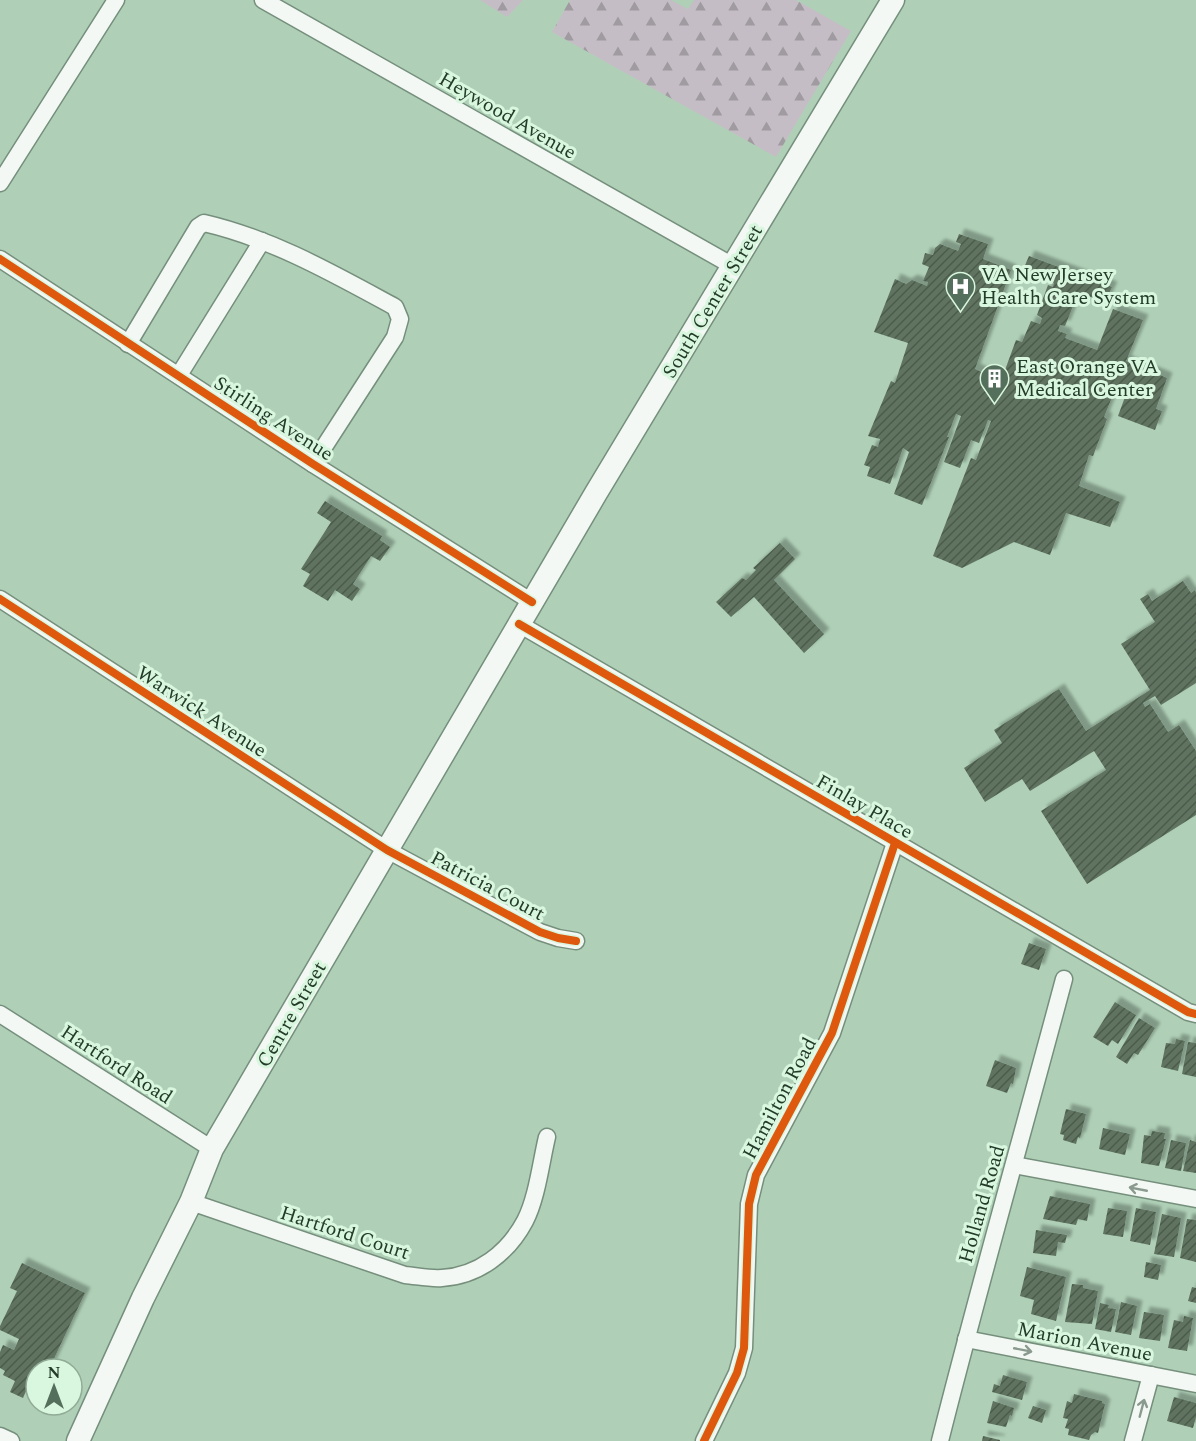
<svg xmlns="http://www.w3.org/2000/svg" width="1196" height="1441" font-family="Spectral,serif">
<defs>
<pattern id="forest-firs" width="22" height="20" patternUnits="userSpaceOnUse" patternTransform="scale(1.5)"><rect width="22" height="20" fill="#c5bdc5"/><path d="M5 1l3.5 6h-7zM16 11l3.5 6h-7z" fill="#a09ba0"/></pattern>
<pattern id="building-hatch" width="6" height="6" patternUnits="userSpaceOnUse" patternTransform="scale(1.5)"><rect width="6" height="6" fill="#607360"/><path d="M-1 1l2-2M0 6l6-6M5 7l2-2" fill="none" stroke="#4a5b4b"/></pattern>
<filter id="shadow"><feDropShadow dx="5.5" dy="-5.5" stdDeviation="1.5" flood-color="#0004"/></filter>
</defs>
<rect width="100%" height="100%" fill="#afd0b7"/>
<!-- forest -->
<g fill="url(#forest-firs)">
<polygon points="480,0 523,0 507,17"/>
<polygon points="570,0 671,0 688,9 694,0 796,0 851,31 776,157 552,32"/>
</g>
<!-- building -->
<g fill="url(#building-hatch)" filter="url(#shadow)">
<polygon points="959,234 988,244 983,259 1011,270 975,369 1001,381 1016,340 1022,342 1031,321 1040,324 1042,318 1037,315 1048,285 1053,287 1054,283 1023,270 1029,256 1112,287 1105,302 1074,291 1073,295 1077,296 1065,326 1060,325 1058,331 1067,334 1065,338 1097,350 1113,309 1143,320 1126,361 1167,378 1156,409 1162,411 1155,430 1118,416 1125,397 1114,392 1104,417 1107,419 1093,456 1089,455 1079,486 1120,502 1110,527 1066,513 1050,555 1014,542 962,568 933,556 971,458 976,460 991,421 988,420 979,443 971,440 960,468 944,462 961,416 956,414 947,437 949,437 922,505 894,494 909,452 903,448 890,484 867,476 870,467 864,465 872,445 878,447 880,439 868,436 891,381 895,383 908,343 874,332 895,279 906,284 912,280 927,286 928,282 923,281 929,267 922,264 925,253 933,255 935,248 940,244 958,251 961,244 956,242"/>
<polygon points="325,501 382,536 380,540 390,547 380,561 371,556 353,584 360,589 352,601 335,590 328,601 303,586 310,574 301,569 331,522 317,513"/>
<polygon points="780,543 795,559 774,580 824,634 804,653 754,597 731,617 716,602 742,578 746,580 756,570 753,568"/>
<polygon points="1183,581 1191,593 1195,590 1196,593 1196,683 1161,705 1155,696 1143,703 1145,707 1150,704 1168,732 1179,725 1196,751 1196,815 1087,884 1041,811 1106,770 1094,751 1030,791 1022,779 985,802 964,768 1002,743 994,730 1059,689 1086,731 1150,690 1121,644 1155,622 1140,599 1148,594 1152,601"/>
<polygon points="1029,943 1046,949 1039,970 1021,964"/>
<polygon points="1115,1002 1136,1015 1118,1044 1112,1040 1108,1046 1093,1037"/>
<polygon points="1139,1018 1155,1028 1138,1055 1134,1053 1127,1064 1116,1057"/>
<polygon points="1176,1039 1185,1041 1178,1071 1161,1067 1166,1043 1175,1044"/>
<polygon points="1188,1042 1196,1043 1196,1077 1182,1074"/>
<polygon points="995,1060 1016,1068 1013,1084 1011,1083 1007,1093 986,1086"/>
<polygon points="1066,1109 1086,1114 1080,1138 1078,1137 1076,1144 1063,1140 1064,1135 1060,1134"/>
<polygon points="1103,1128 1130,1134 1125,1155 1099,1149"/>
<polygon points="1152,1131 1165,1133 1164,1139 1166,1139 1159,1166 1141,1163 1144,1135 1151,1136"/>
<polygon points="1171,1140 1186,1143 1181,1171 1165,1168"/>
<polygon points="1190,1140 1196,1142 1196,1173 1183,1171"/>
<polygon points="1050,1196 1090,1204 1087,1221 1078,1219 1076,1225 1043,1219"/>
<polygon points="1108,1208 1127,1211 1123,1237 1103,1234"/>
<polygon points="1136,1208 1156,1212 1150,1245 1130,1241"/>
<polygon points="1162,1214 1181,1218 1174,1257 1154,1254"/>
<polygon points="1187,1219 1196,1220 1196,1262 1180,1258"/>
<polygon points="1036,1230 1067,1235 1065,1243 1058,1242 1056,1256 1033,1253"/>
<polygon points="1146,1262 1161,1265 1158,1280 1144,1277"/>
<polygon points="22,1263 85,1293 49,1369 36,1369 36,1385 30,1382 23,1398 10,1392 15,1381 3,1375 5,1371 0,1368 0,1352 3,1345 14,1350 19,1339 0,1330 0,1326 17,1291 10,1288"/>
<polygon points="1027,1267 1066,1277 1056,1321 1031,1314 1034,1300 1020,1296"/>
<polygon points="1072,1284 1083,1285 1083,1288 1098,1291 1092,1324 1065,1322"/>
<polygon points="1192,1287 1196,1288 1196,1303 1188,1301"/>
<polygon points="1121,1302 1137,1306 1131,1335 1115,1332"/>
<polygon points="1100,1303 1109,1305 1108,1308 1116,1309 1111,1332 1095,1329"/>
<polygon points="1144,1312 1164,1315 1160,1341 1139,1338"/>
<polygon points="1184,1316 1193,1318 1187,1351 1168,1348 1174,1320 1183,1322"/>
<polygon points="1003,1375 1027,1382 1022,1400 992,1392 994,1384 1000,1386"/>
<polygon points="1074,1394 1102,1401 1102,1403 1105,1404 1098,1433 1095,1432 1091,1435 1089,1440 1068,1435 1069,1429 1065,1428 1068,1419 1063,1418 1067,1401 1072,1403"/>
<polygon points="1174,1397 1196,1403 1196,1417 1193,1428 1167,1421"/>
<polygon points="993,1401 1014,1408 1012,1416 1010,1415 1006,1427 987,1423"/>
<polygon points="1033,1406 1046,1410 1042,1423 1028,1418"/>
<polygon points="983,1436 1000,1440 1000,1441 982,1441"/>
</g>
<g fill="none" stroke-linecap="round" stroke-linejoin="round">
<defs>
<g id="minor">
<polyline points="263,0 733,266"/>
<polyline points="0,183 116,0"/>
<polyline points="0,259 313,464 532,602"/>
<path d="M 128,344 L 198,227 L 204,223 C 273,239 334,274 395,307 L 400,319 L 395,337 L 313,464"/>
<polyline points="179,375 262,241"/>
<polyline points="0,599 387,850 540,932 558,938 576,941"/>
<polyline points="519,624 1188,1012 1196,1014"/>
<polyline points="0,1014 212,1149"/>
<polyline points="1014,1165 1196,1199"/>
<path d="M 191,1202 L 405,1275 C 417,1276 430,1279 442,1278 C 478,1276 508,1253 525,1221 C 537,1198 541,1162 547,1137"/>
<polyline points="966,1339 1196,1384"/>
<polyline points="0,1436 11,1441"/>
<polyline points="704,1441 737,1373 744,1348 749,1204 756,1175 832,1033 895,843"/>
<path d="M 940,1441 C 979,1286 1023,1133 1064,979"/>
<polyline points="1133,1441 1151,1375"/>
</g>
<polyline id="secondary" points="78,1441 143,1298 191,1202 212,1149 596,493 893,0"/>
</defs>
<!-- minor casing -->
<use href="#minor" stroke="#758f7c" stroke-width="19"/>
<!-- secondary casing -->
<use href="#secondary" stroke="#758f7c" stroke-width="25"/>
<!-- minor -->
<use href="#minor" stroke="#f3f8f4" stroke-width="16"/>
<!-- secondary -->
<use href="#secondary" stroke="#f3f8f4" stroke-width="22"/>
<defs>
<g id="cycleway">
<polyline points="0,259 313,464 532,602"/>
<polyline points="0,599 387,850 540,932 558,938 576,941"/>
<polyline points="519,624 1188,1012 1196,1014"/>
<polyline points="704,1441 737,1373 744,1348 749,1204 756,1175 832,1033 895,843"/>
</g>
</defs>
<!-- cycleway casing -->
<use href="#cycleway" stroke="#d9f6de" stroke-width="11"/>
<!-- cycleway -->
<use href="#cycleway" stroke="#de580d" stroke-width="8"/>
</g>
<!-- one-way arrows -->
<defs><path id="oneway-shaft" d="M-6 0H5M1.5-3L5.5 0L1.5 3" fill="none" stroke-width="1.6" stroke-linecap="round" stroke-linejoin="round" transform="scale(1.5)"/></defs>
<g stroke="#8b9a8e">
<use href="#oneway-shaft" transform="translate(1138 1189) rotate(-169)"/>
<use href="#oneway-shaft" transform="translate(1023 1350) rotate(11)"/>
<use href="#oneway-shaft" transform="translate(1142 1408) rotate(-75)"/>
</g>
<!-- icons -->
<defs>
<symbol id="hospital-pin" viewBox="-11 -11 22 30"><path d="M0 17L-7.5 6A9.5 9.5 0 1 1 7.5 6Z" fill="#546f5b" stroke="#d9f6de"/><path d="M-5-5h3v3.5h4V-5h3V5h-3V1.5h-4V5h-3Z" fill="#fff"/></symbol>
<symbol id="building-pin" viewBox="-11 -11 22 30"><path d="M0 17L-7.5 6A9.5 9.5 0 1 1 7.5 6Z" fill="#546f5b" stroke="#d9f6de"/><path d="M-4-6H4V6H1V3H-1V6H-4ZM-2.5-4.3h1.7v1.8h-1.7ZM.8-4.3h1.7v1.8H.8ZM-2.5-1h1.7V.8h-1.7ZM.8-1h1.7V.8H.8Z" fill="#fff"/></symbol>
</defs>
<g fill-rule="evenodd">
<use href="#hospital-pin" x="944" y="270" width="33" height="45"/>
<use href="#building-pin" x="978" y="362" width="33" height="45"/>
</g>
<g text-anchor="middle" stroke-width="6" stroke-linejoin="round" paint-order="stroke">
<!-- street labels -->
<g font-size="20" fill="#233b29" stroke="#d9f6de">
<text transform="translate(508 115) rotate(30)" y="7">Heywood Avenue</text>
<text transform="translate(712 301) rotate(-59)" y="7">South Center Street</text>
<text transform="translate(274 418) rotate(33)" y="7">Stirling Avenue</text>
<text transform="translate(202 711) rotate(33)" y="7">Warwick Avenue</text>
<text transform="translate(865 806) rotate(30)" y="7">Finlay Place</text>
<text transform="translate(488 885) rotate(28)" y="7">Patricia Court</text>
<text transform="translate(291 1014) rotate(-60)" y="7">Centre Street</text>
<text transform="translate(117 1064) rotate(33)" y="7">Hartford Road</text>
<text transform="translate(779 1098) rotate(-62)" y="7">Hamilton Road</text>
<text transform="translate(981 1204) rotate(-74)" y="7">Holland Road</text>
<text transform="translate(345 1232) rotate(18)" y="7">Hartford Court</text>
<text transform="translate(1085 1341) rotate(11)" y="7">Marion Avenue</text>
</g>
<!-- poi labels -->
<g font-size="20" fill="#233b29" stroke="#d9f6de" text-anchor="start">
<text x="981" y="281">VA New Jersey<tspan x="981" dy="23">Health Care System</tspan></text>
<text x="1016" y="373">East Orange VA<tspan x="1016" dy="23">Medical Center</tspan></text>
</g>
</g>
<!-- north arrow -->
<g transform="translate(54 1387)"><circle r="28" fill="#d9f6de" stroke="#90ab96" stroke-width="1.5"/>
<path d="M0-4.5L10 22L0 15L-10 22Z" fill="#546f5b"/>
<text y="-9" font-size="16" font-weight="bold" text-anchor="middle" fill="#233b29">N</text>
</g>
</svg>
